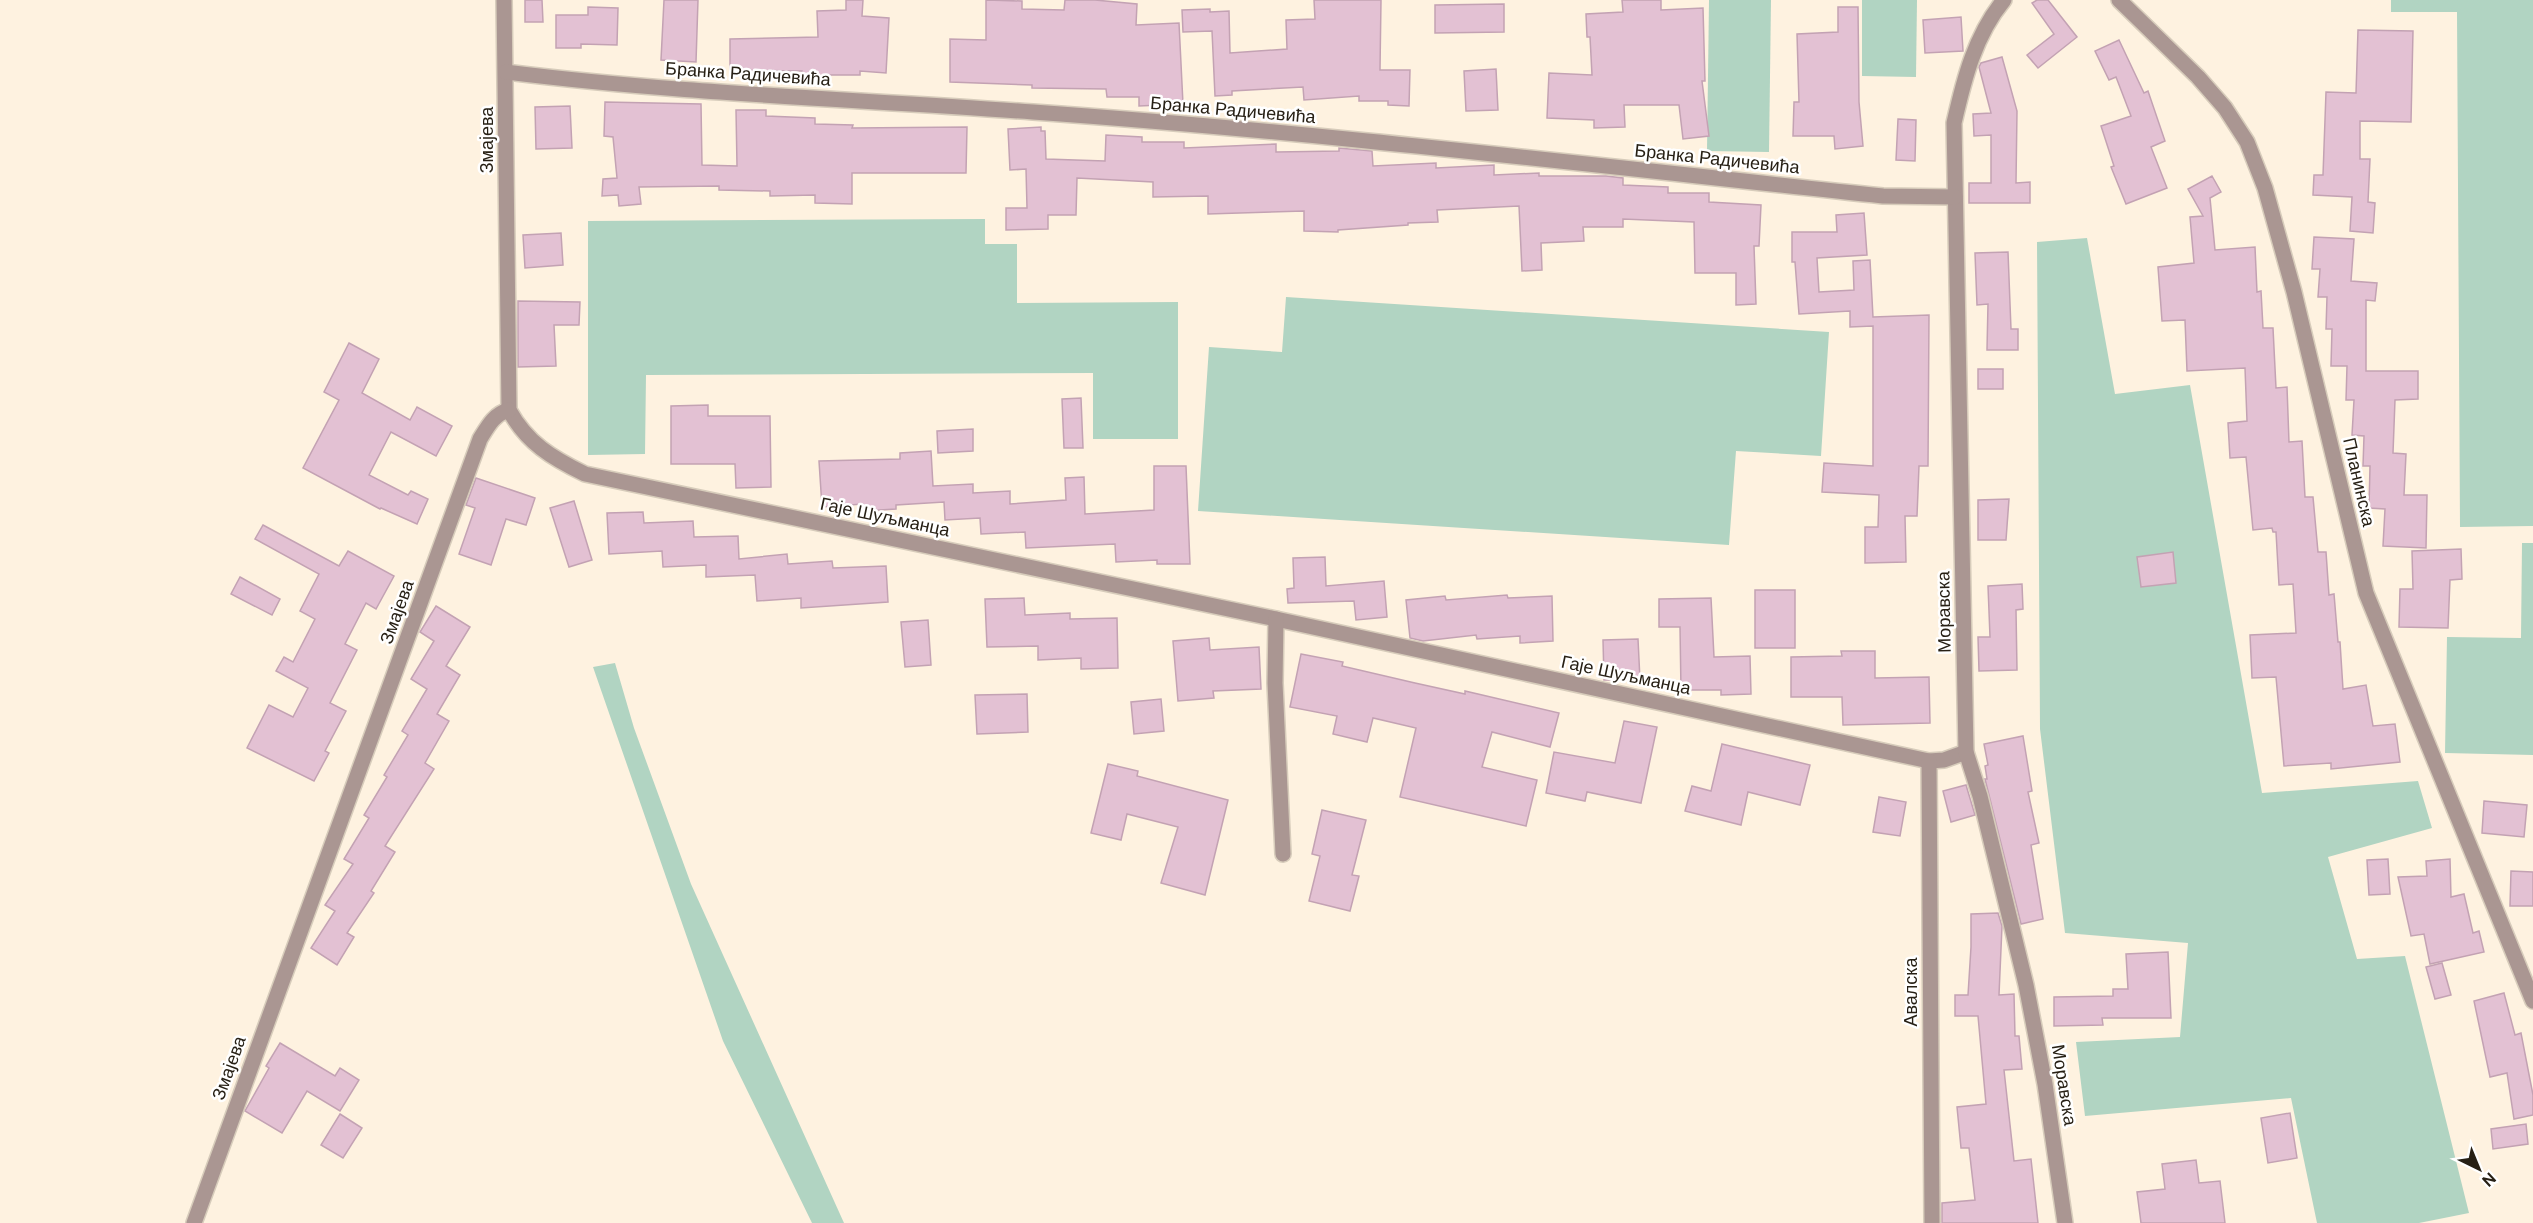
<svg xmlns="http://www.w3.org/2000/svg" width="2533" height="1223" font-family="'DM Sans',sans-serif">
<rect width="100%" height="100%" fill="#fef2e0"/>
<!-- green -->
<g fill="#b1d4c2">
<polygon points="1709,0 1771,0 1769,152 1707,151"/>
<polygon points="1862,0 1917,0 1916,77 1862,76"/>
<polygon points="2391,0 2533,0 2533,526 2460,527 2457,12 2391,12"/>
<polygon points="985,219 985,244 1017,244 1017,303 1178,302 1178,439 1093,439 1093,373 646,375 645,454 588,455 588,221"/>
<polygon points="2087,238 2115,394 2190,385 2262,793 2418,781 2432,828 2328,857 2357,959 2405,956 2469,1213 2419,1223 2317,1223 2291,1098 2085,1116 2076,1042 2180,1037 2188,943 2065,933 2040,729 2037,242"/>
<polygon points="1286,297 1829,332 1821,456 1736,451 1729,545 1198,511 1209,347 1282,352"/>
<polygon points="2522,543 2533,543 2533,755 2445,753 2447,637 2521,638"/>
<polygon points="615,663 634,728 691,884 844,1223 812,1223 723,1041 593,667"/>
</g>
<!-- building -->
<g fill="#e3c1d3" stroke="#c3a2b3" stroke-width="1.5">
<polygon points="525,0 542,0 543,22 525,22"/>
<polygon points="664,0 698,0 696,62 661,60"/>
<polygon points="846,0 863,0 862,16 889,18 886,73 860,71 860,75 802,75 802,71 730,70 730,39 818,37 817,11 846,10"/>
<polygon points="986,0 1022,1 1022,9 1064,10 1065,0 1095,0 1137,4 1136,25 1179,23 1183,104 1139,106 1139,97 1107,97 1106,89 1032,88 1032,85 950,82 950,39 986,40"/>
<polygon points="1314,0 1381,0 1380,70 1410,70 1409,106 1388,105 1388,101 1359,101 1359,96 1304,100 1303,87 1232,91 1232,95 1215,96 1212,31 1183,32 1182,10 1210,9 1210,12 1229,11 1230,53 1287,49 1286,20 1315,19"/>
<polygon points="1622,0 1661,0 1661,10 1703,8 1705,81 1702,81 1709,136 1683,139 1679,105 1624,105 1625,127 1594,128 1594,120 1547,118 1549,73 1592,75 1590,37 1587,37 1586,14 1623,12"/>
<polygon points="2037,0 2048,0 2077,37 2038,68 2027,55 2054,34 2032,3"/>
<polygon points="1504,4 1504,32 1435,33 1435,5"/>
<polygon points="588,7 618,8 617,45 581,44 581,48 556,48 556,15 588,15"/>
<polygon points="1838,7 1858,7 1859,102 1863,146 1835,149 1834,136 1793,136 1794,102 1799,102 1797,34 1838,32"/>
<polygon points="1961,17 1963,51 1925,53 1923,20"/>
<polygon points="2358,30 2413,31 2411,122 2360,121 2360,159 2370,159 2368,202 2375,203 2373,233 2350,231 2352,197 2313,195 2314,175 2323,175 2326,92 2356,93"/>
<polygon points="2119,40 2144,93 2148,91 2165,141 2151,147 2167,188 2126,204 2111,167 2114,166 2101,126 2131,116 2116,77 2109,80 2095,51"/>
<polygon points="2002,57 2017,111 2016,183 2030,182 2030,203 1969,203 1969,183 1991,183 1991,135 1974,136 1973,114 1991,113 1979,67 1981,63"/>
<polygon points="1496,69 1498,110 1466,111 1464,71"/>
<polygon points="605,102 701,104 702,165 737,166 736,110 766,110 766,116 815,118 815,124 853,125 852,128 967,127 966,173 852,173 852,204 815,203 815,195 770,196 770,191 719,190 719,186 639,187 641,204 619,206 618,195 602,196 603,179 617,178 613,137 604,136"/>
<polygon points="570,106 572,148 536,149 535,107"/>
<polygon points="1898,119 1916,120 1915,161 1896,160"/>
<polygon points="1041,127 1041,131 1045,131 1046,159 1105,161 1106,135 1142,137 1142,142 1184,142 1184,148 1276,144 1276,152 1339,151 1339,148 1372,151 1373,166 1436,163 1436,168 1494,165 1494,175 1539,173 1539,176 1606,176 1623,178 1623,185 1668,187 1668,193 1709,193 1709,202 1761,205 1759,246 1754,246 1756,304 1736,305 1736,273 1695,273 1694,222 1623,219 1623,227 1583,227 1584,241 1541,243 1542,270 1522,271 1519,206 1437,210 1438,222 1408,223 1408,225 1338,230 1338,232 1304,231 1304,211 1208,214 1208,196 1153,197 1153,182 1077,178 1076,215 1048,215 1048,229 1006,230 1006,208 1027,208 1026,169 1010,170 1008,129"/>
<polygon points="2212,176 2221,192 2210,198 2215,250 2255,247 2257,292 2261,291 2263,328 2273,328 2276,388 2287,387 2289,442 2302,441 2305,497 2313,497 2318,552 2326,552 2329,595 2334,594 2338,642 2340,642 2343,689 2366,685 2373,726 2395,724 2400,762 2331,769 2331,763 2284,766 2276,677 2252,678 2250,635 2296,633 2293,584 2279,585 2276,532 2273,532 2272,528 2253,530 2246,457 2230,458 2228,423 2247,421 2245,368 2187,371 2185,320 2162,321 2158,267 2194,263 2190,217 2203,216 2188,189"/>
<polygon points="1864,213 1867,255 1817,258 1819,292 1854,290 1853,261 1870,260 1873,317 1929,315 1928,466 1919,466 1917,516 1905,516 1906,562 1865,563 1865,527 1878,527 1879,495 1822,492 1824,463 1873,466 1873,326 1850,327 1850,311 1799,314 1795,262 1792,262 1792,232 1837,232 1836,215"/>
<polygon points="561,233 563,265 525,268 523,235"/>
<polygon points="2314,237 2354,239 2351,281 2377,283 2375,301 2366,300 2366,371 2418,371 2418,399 2395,400 2393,453 2406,454 2404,495 2427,495 2426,548 2383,546 2385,509 2369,508 2370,466 2363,466 2364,436 2352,435 2354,400 2346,400 2347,366 2331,366 2332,329 2326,329 2327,297 2318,297 2320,269 2312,269"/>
<polygon points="2008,252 2011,329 2018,329 2018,350 1987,350 1988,304 1977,305 1975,253"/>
<polygon points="518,301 580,302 579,325 554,325 556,366 518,367"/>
<polygon points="349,343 379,359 362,393 410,420 417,407 452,426 436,456 391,432 369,475 408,495 411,491 428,499 417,524 381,508 380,509 303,468 339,400 324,392"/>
<rect x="1978" y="369" width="25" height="20"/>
<polygon points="1081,398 1083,448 1064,448 1062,399"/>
<polygon points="708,405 708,416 770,416 771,487 736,488 735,464 671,464 671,406"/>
<polygon points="973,429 973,451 938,453 937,431"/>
<polygon points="931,451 933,486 973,484 973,493 1010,491 1010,504 1066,500 1065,478 1084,477 1085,514 1154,510 1154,466 1186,466 1190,564 1157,564 1157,560 1116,562 1115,544 1026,548 1025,532 981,534 980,518 945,520 944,502 896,505 896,509 863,511 863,504 822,507 819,461 900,459 900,453"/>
<polygon points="476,478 535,498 526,525 506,519 491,565 459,554 475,508 466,505"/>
<polygon points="2009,499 2006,540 1978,540 1978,500"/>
<polygon points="574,501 592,560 569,567 550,508"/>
<polygon points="643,512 644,523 693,521 694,537 738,536 739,559 787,554 788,564 832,561 833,568 886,566 888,602 801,608 801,598 757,601 755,575 706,577 706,565 663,567 662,551 609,554 607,513"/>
<polygon points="263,525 339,566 348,551 394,576 376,609 366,603 345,644 357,650 330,703 346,711 325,751 329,753 314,781 247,748 269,705 293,717 308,688 276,671 284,657 293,662 315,619 300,611 319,574 255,539"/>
<polygon points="2461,549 2462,579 2450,580 2448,628 2399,627 2400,589 2413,589 2412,551"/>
<polygon points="2173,552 2176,583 2141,587 2137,557"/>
<polygon points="1325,557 1326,586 1384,581 1387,617 1356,620 1354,601 1288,603 1287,589 1294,588 1293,558"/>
<polygon points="240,577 280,599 272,615 231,594"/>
<polygon points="2022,584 2023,609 2016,610 2017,670 1979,671 1978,637 1990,637 1988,586"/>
<rect x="1755" y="590" width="40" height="58"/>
<polygon points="1507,595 1508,598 1552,596 1553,641 1520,643 1520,636 1477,639 1476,635 1423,641 1410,638 1406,600 1445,596 1446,600"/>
<polygon points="1024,598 1025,615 1070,613 1070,619 1117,618 1118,668 1081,669 1081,658 1038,660 1038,646 987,647 985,599"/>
<polygon points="1711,598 1714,657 1750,656 1751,694 1721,695 1721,690 1681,690 1680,627 1659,627 1659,599"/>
<polygon points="436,606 470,627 446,666 460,675 437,714 449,721 425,763 434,769 385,846 395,852 371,891 374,893 347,933 354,937 337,965 311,948 335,911 325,905 353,864 344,859 369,818 364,815 387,777 384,775 408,735 402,731 427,689 411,679 434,641 420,632"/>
<polygon points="928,620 931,665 905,667 901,622"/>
<polygon points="1209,638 1210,650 1259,647 1261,689 1213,691 1214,698 1178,701 1173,641"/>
<polygon points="1638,639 1640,680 1604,680 1603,640"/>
<polygon points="1841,651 1875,651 1875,678 1929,677 1930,723 1843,725 1842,697 1791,697 1791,657 1842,656"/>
<polygon points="1301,654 1343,662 1342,666 1415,683 1465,694 1465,691 1559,713 1550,747 1492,732 1482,767 1537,780 1526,826 1400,797 1416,728 1373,718 1367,742 1333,734 1337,716 1290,707"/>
<polygon points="1027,694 1028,732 977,734 975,695"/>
<polygon points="1161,699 1164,731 1134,734 1131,702"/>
<polygon points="1624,721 1657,727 1641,803 1587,792 1585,801 1546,793 1554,752 1615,763"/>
<polygon points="2023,736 2032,791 2028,792 2039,843 2031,845 2043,919 2021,924 1985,779 1987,779 1985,766 1988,765 1984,744"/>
<polygon points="1722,744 1810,765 1800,805 1748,792 1741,825 1685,811 1692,786 1711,791"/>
<polygon points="1108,764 1138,771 1137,776 1228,800 1205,895 1161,883 1178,827 1127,814 1121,840 1091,833"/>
<polygon points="1966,785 1975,815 1951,822 1943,791"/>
<polygon points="1879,797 1906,802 1900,836 1873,832"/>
<polygon points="2484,801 2527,805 2524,837 2482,833"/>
<polygon points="1322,810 1366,820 1352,875 1359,876 1350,911 1309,901 1320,856 1312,854"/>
<polygon points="2388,859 2390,894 2369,895 2367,860"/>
<polygon points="2450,859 2451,897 2464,894 2473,933 2479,931 2484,952 2430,964 2424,934 2411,936 2398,877 2427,876 2426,861"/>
<polygon points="2511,871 2533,872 2533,906 2510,906"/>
<polygon points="1998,913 2002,926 1999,995 2014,994 2015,1036 2019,1036 2022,1069 2004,1070 2014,1161 2031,1159 2038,1223 1942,1223 1942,1203 1975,1200 1969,1148 1961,1148 1957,1107 1986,1104 1978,1016 1955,1016 1955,995 1968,995 1971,947 1971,914"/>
<polygon points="2168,952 2171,1018 2102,1018 2103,1025 2054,1026 2054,997 2113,996 2113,989 2128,989 2126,954"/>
<polygon points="2442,963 2451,995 2435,999 2426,967"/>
<polygon points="2504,993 2515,1035 2521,1033 2533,1095 2533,1115 2514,1119 2507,1073 2490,1077 2474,1001"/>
<polygon points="280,1043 335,1076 340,1068 359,1080 340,1111 307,1091 282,1133 245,1111 269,1068 266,1066"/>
<polygon points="2290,1113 2297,1158 2268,1163 2261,1118"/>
<polygon points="340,1114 362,1128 343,1158 321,1145"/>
<polygon points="2526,1124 2528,1144 2493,1149 2491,1129"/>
<polygon points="2196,1160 2199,1183 2220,1181 2225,1223 2141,1223 2137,1192 2165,1189 2162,1164"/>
</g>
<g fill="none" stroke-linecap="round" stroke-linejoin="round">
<defs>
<g id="street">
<path d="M 504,0 L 509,410 C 527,443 552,458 585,474 L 1276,619 L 1929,761 L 1944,760 L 1966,752"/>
<path d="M 2004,0 C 1975,35 1964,79 1954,123 L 1966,752 L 1980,796 L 2026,985 L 2045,1084 L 2065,1223"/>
<polyline points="2119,0 2198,77 2225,108 2247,142 2265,188 2294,292 2366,593 2533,1001"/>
<path d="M 506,72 C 681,94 857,99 1033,112 C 1317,132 1600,166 1883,196 L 1955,197"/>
<polyline points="1276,619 1275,683 1283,854"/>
<polyline points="1929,761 1932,1223"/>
<path d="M 194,1223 L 480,439 C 488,426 494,414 509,410"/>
</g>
</defs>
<!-- street casing -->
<use href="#street" stroke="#d7ccbb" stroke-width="18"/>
<!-- street -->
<use href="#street" stroke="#aa9692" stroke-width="15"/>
</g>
<g text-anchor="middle" stroke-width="5" stroke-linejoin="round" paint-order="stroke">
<!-- street labels -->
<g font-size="18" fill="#272015" stroke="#fff">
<text transform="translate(748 74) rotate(4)" y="6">Бранка Радичевића</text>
<text transform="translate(1233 110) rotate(5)" y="6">Бранка Радичевића</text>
<text transform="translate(487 140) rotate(-90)" y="6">Змајева</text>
<text transform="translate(1717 159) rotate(6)" y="6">Бранка Радичевића</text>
<text transform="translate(2359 482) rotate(77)" y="6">Планинска</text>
<text transform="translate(885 517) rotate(12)" y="6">Гаје Шуљманца</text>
<text transform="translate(397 612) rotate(-70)" y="6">Змајева</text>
<text transform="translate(1944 612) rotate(-91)" y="6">Моравска</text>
<text transform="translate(1626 675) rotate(12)" y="6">Гаје Шуљманца</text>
<text transform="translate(1911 992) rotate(-90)" y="6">Авалска</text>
<text transform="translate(229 1068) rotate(-70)" y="6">Змајева</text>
<text transform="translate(2064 1085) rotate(81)" y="6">Моравска</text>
</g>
</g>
<!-- north arrow -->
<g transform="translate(2479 1169) rotate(137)" stroke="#ffffff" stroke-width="4.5" paint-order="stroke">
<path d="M0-4.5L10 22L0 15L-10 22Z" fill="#272015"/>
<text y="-9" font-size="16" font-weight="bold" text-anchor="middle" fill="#272015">N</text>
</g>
</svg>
